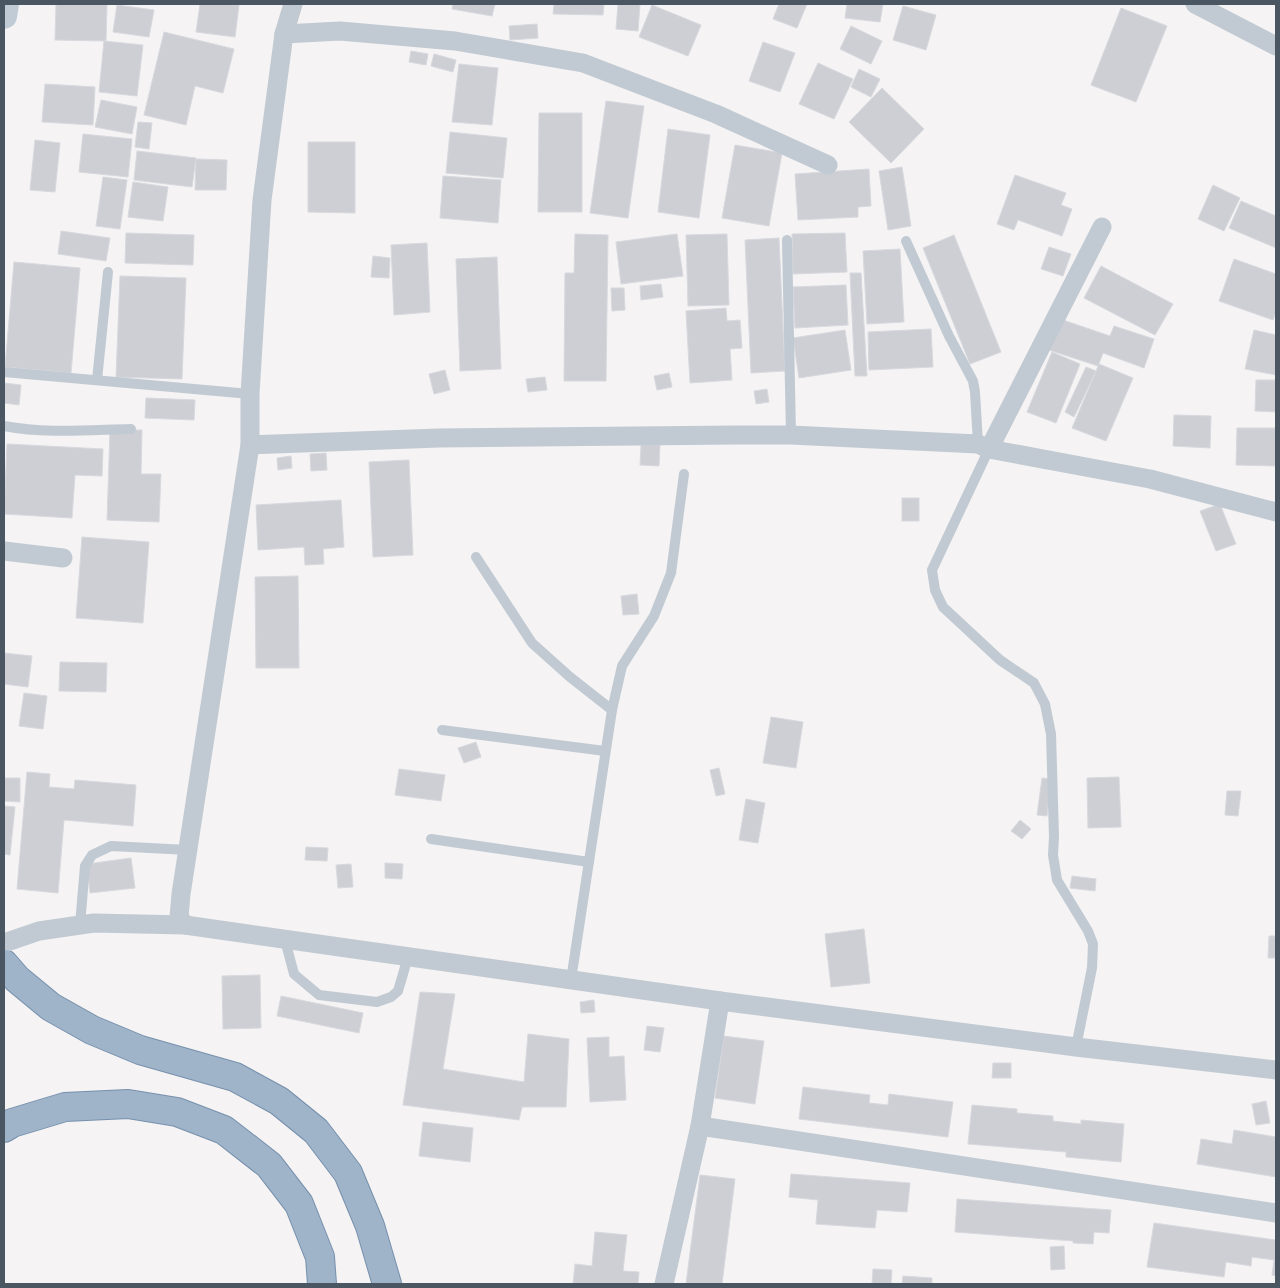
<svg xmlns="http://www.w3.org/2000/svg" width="1280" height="1288" font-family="'Titillium Web',sans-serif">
<rect width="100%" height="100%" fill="#f5f3f3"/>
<!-- building -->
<g fill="#cdcfd5" stroke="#d7d9de">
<polygon points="56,4 107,4 106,41 55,40"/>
<polygon points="200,4 239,5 235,37 196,32"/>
<polygon points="453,4 495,4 492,16 452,9"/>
<polygon points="554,4 604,4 603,15 553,14"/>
<polygon points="618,4 640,4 638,31 616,29"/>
<polygon points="779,4 807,4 797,28 773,19"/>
<polygon points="847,4 883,4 880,22 845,18"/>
<polygon points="117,5 154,10 149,37 113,32"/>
<polygon points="652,5 701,25 688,56 639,37"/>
<polygon points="903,6 936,15 926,50 893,40"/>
<polygon points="1121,8 1167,26 1136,102 1091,85"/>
<polygon points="537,24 538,38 510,40 509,26"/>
<polygon points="851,26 882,41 871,64 840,49"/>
<polygon points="164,32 234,49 223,93 195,86 186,125 144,115"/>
<polygon points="104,41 143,45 137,96 99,92"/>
<polygon points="763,42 795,53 780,92 749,81"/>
<polygon points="411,51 428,54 426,65 409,62"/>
<polygon points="434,54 456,60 453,72 431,66"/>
<polygon points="818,63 853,79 834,119 799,104"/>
<polygon points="459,64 498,68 492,125 452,122"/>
<polygon points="859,69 880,79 871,97 851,87"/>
<polygon points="45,84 95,87 93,125 42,122"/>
<polygon points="882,88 924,129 891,163 849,122"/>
<polygon points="101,100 137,107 132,134 95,127"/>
<polygon points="606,101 644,106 628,218 590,213"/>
<polygon points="539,113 582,113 582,212 538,212"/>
<polygon points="138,122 152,123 149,149 135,147"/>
<polygon points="668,129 710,135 699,218 658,212"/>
<polygon points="450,132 507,138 503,178 446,173"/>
<polygon points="83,134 132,139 128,177 79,172"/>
<polygon points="35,140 60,143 55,192 30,190"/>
<polygon points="308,142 355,142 355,213 308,212"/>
<polygon points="735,145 782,153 769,226 722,218"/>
<polygon points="137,151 196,158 192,187 134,180"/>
<polygon points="196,159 227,160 226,190 195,190"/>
<polygon points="902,167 911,226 888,230 879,171"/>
<polygon points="869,169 871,206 858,207 858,217 798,220 795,174"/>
<polygon points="1015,175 1066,193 1061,205 1072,209 1062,236 1018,220 1014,230 997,224"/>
<polygon points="443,176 501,180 498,223 440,218"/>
<polygon points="103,177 127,180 120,229 96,226"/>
<polygon points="133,182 168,187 163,221 128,217"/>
<polygon points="1213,185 1240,198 1224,231 1198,219"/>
<polygon points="1241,201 1276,216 1276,248 1229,228"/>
<polygon points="61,231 110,238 106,261 58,254"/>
<polygon points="126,233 194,235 193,265 125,263"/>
<polygon points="845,233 847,272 793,274 792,234"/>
<polygon points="575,234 608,235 606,381 564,381 565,273 574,273"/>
<polygon points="677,234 683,276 621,284 616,242"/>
<polygon points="727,234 729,305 688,306 686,235"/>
<polygon points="954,235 1001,352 970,364 923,248"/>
<polygon points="779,238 785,371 751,373 745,240"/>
<polygon points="427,243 430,312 394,315 391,245"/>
<polygon points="1049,247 1071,254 1063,276 1041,269"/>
<polygon points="900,249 904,322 867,324 863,251"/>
<polygon points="373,256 390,258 389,278 371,277"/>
<polygon points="497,257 501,369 460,371 456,259"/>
<polygon points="1234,259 1276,274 1276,312 1273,320 1219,301"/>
<polygon points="14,262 80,268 71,373 5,367"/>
<polygon points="1101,266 1173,304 1155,335 1084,298"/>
<polygon points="850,273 861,273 867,376 855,376"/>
<polygon points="120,276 186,278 182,379 116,377"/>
<polygon points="661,284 663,297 641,300 640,286"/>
<polygon points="846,285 848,325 795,328 793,287"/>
<polygon points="611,288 624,288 625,310 612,311"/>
<polygon points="726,308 727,321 740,320 742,348 730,349 732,380 690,383 686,311"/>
<polygon points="1060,319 1110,336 1114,326 1154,339 1144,368 1103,353 1098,366 1049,350"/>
<polygon points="931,329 933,367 869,370 868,332"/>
<polygon points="845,330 851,370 799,378 793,338"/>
<polygon points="1254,330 1276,335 1276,375 1245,369"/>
<polygon points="1052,352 1080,364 1056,423 1027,412"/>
<polygon points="1099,364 1133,378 1106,441 1072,428"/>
<polygon points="1086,367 1096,371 1074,417 1065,412"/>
<polygon points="445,370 450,390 434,394 429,374"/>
<polygon points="669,373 672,387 657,390 654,376"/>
<polygon points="545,377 547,390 528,392 526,379"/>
<polygon points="1256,380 1276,380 1276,412 1255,411"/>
<polygon points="4,383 21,385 19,405 4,403"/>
<polygon points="767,389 769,402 756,404 754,391"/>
<polygon points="146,398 195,400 194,420 145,418"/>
<polygon points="1174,415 1211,416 1210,448 1173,446"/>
<polygon points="1237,428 1276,428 1276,466 1236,465"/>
<polygon points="110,430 142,430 141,474 161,474 159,522 107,520"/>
<polygon points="7,444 103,449 102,476 75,475 72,518 4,514"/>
<polygon points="641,445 660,445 659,466 640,465"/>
<polygon points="326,453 327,470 311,471 310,454"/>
<polygon points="291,456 292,468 278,470 277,458"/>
<polygon points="409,460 413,555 373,557 369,462"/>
<rect x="902" y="498" width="17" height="23"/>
<polygon points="341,500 344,547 323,549 324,564 305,565 304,547 258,550 256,505"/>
<polygon points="1220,504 1236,544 1216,551 1200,511"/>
<polygon points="82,537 149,542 143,623 76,618"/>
<polygon points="298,576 299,668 256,668 255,577"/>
<polygon points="637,594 639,614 623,615 621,596"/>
<polygon points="4,653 32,656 28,687 4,684"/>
<polygon points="60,662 107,663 106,692 59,691"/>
<polygon points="24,693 47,696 43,729 19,726"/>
<polygon points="771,717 803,722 796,768 763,763"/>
<polygon points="476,742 481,757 464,763 458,748"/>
<polygon points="719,768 725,794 716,796 710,770"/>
<polygon points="399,769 445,775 441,801 395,795"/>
<polygon points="27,772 50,774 49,787 74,789 75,780 136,785 133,826 64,820 58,893 17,889"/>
<polygon points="1119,777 1121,827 1088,828 1087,778"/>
<polygon points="4,778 20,778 20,802 4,801"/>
<polygon points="1042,778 1051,779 1047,816 1037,815"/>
<polygon points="1227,791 1241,791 1238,816 1225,815"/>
<polygon points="746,799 765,803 758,843 739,840"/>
<polygon points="4,806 15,807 10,855 4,854"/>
<polygon points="1020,820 1031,829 1022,839 1011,831"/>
<polygon points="306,847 328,848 327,861 305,860"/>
<polygon points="131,858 135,888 90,893 87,864"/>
<polygon points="385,863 403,864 402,879 385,878"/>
<polygon points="351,864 353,887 338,888 336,865"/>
<polygon points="1072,876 1096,879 1095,891 1070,888"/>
<polygon points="864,929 870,983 831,987 825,934"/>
<polygon points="1269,936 1276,936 1276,958 1268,958"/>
<polygon points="260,975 261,1028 223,1029 222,976"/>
<polygon points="420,992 455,994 443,1069 524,1082 528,1034 569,1039 566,1107 522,1107 519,1120 403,1105"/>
<polygon points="281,996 363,1013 359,1033 277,1016"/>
<polygon points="594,1000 595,1012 581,1013 580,1002"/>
<polygon points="647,1026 664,1028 660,1052 644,1050"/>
<polygon points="724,1036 764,1041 755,1104 715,1098"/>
<polygon points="609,1037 609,1057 624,1056 626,1100 590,1102 587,1038"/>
<polygon points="993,1063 1011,1063 1011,1078 992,1078"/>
<polygon points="803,1087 870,1095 869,1103 888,1105 889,1094 953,1102 948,1137 799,1119"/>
<polygon points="1266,1101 1270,1123 1256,1125 1252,1104"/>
<polygon points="972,1105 1017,1109 1017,1113 1053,1116 1053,1121 1081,1124 1081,1120 1124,1124 1121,1162 1066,1157 1066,1152 968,1144"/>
<polygon points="423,1122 473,1128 470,1162 419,1156"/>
<polygon points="1234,1130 1276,1137 1276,1177 1197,1164 1201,1139 1232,1144"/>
<polygon points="791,1174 910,1183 907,1212 877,1210 875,1228 816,1224 818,1200 789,1197"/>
<polygon points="700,1175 735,1179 722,1284 686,1284"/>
<polygon points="957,1199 1111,1210 1109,1233 1094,1232 1093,1244 1073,1243 1073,1241 955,1232"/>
<polygon points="1154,1223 1276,1240 1276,1276 1272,1275 1274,1260 1252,1257 1251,1266 1226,1262 1224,1277 1147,1267"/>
<polygon points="595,1232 627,1235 623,1271 639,1272 638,1284 573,1284 575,1264 592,1266"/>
<polygon points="1064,1246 1065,1269 1051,1270 1050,1247"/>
<polygon points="873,1269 892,1270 891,1284 872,1284"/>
<polygon points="903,1276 932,1278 932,1284 902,1284"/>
</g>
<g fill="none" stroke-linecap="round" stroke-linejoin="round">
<defs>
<g id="trunk">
<polyline points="4,964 17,979 51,1007 92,1030 140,1050 235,1077 279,1101 316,1131 348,1173 370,1226 387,1284"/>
<polyline points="4,1128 12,1123 65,1107 128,1104 177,1112 224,1130 269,1165 299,1204 320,1257 322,1284"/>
</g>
</defs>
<!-- trunk casing -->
<use href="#trunk" stroke="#7690ad" stroke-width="30"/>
<!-- service -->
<g stroke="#c1cad2" stroke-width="10">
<polyline points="787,240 791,435"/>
<polyline points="906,241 949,336 973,381 975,392 978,444"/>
<polyline points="4,372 250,394"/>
<polyline points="97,380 108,272"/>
<path d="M 4,426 C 46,434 88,430 131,429"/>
<polyline points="989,449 932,570 935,590 943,607 1000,660 1034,683 1045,704 1051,734 1054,837 1053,855 1057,880 1088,931 1093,944 1092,968 1076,1047"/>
<polyline points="476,557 532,643 570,677 612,710"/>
<polyline points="442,730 605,751"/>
<polyline points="431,839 589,862"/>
<polyline points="80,925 85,866 92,855 111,846 188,850"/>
<polyline points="285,940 294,974 319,995 377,1002 391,997 398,991 408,957"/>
<polyline points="571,980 612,710 622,666 654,616 671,573 684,474"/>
</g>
<!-- minor -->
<g stroke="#c1cad2" stroke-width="19">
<polyline points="1195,4 1276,46"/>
<polyline points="284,34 293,4"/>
<polyline points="250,445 439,438 736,435 791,435 978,444 989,449 1150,479 1276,512"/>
<polyline points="989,449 1102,227"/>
<polyline points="4,551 63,558"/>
<polyline points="185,925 179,917 181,894 250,445 250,394 262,200 284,34 340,31 455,41 583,63 716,114 828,165"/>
<polyline points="4,943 39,931 94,923 185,925 720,1001 1076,1047 1276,1070"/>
<polyline points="700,1126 1276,1213"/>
<polyline points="664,1284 700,1126 720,1001"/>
</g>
<!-- secondary -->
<polyline stroke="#c1cbd6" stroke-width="26" points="4,16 6,4"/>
<!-- trunk -->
<use href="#trunk" stroke="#9fb4c9" stroke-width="28"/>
</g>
<!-- border -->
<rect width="1280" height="1288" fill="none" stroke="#4a5661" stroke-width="10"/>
</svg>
